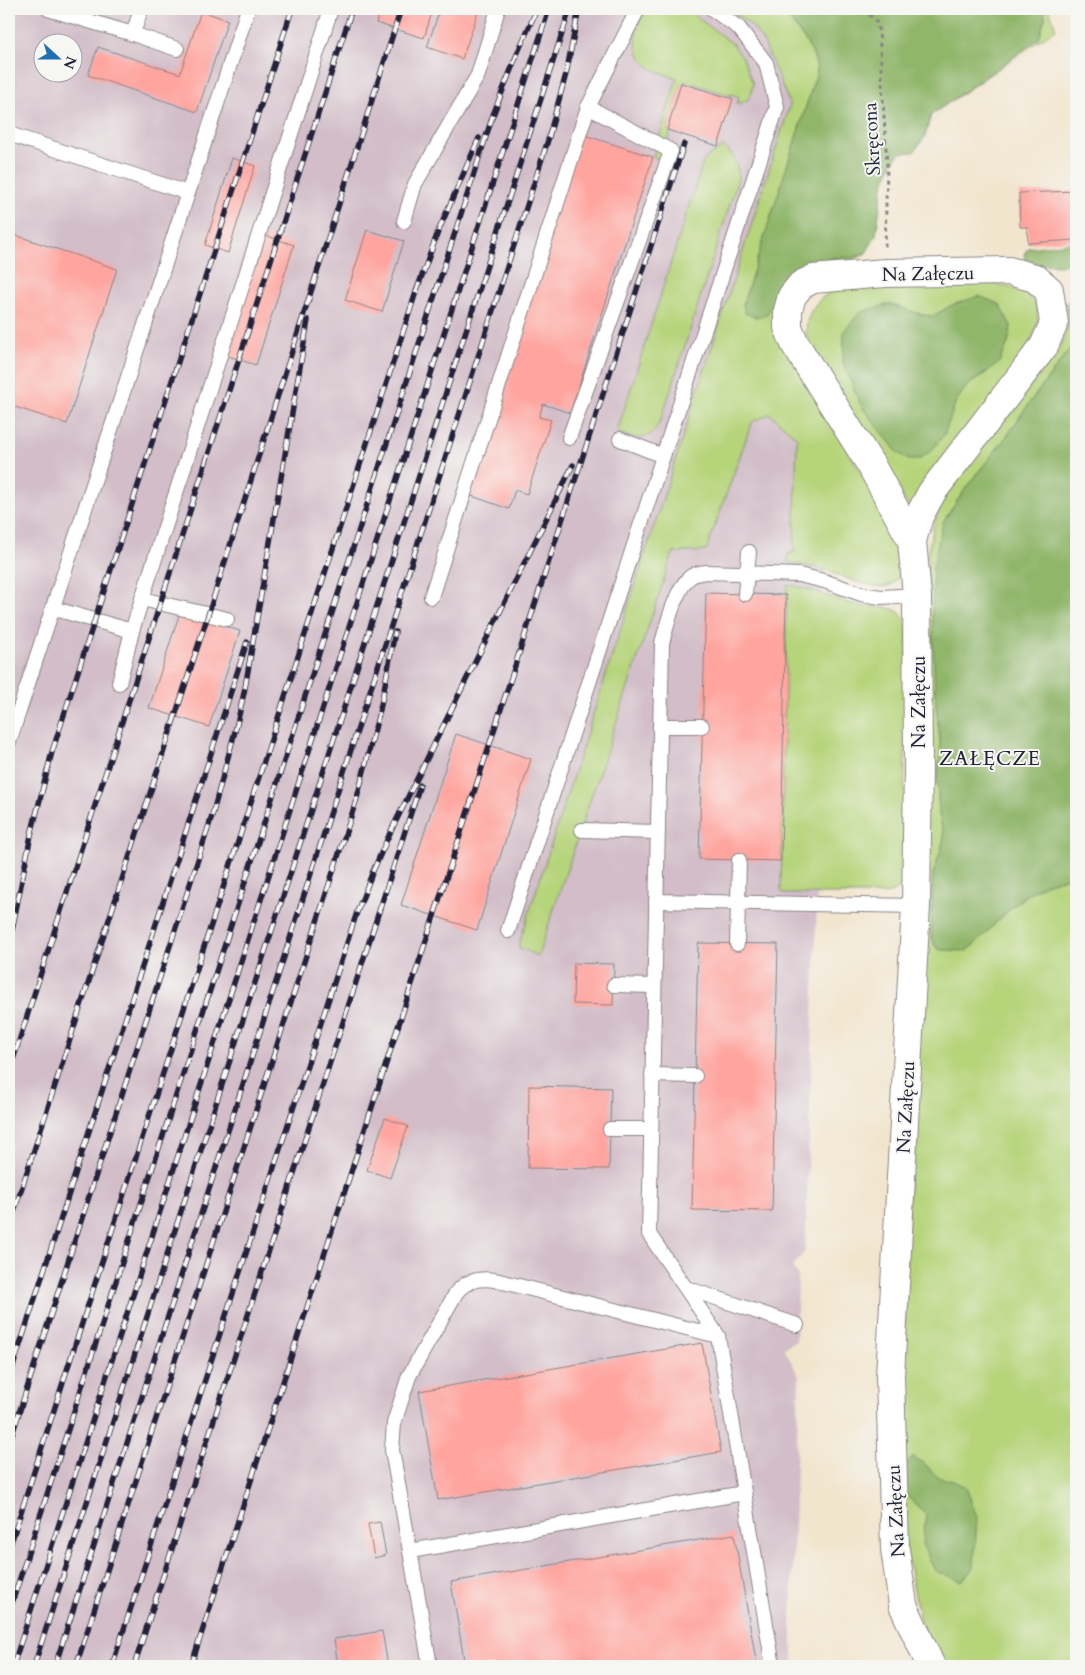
<svg xmlns="http://www.w3.org/2000/svg" width="1085" height="1675" font-family="Cardo,serif">
<rect width="100%" height="100%" fill="#f6f6f2"/>
<filter id="ink" filterUnits="userSpaceOnUse"><feTurbulence type="fractalNoise" baseFrequency=".02" numOctaves="2"/><feDisplacementMap in="SourceGraphic" scale="10" xChannelSelector="R" yChannelSelector="G"/><feConvolveMatrix kernelMatrix="1 2 1 2 8 2 1 2 1" color-interpolation-filters="sRGB"/></filter>
<filter id="wash" filterUnits="userSpaceOnUse"><feTurbulence type="fractalNoise" baseFrequency=".0096" numOctaves="4" result="noise"/><feDisplacementMap in="SourceGraphic" scale="20" xChannelSelector="R" yChannelSelector="G"/><feGaussianBlur stdDeviation="1.12" result="paint"/><feColorMatrix in="noise" values="0 0 0 0 0 0 0 0 0 0 0 0 0 0 0 0 0 1.4 0 .05"/><feComposite in="paint" operator="in"/></filter>
<g filter="url(#wash)">
<rect width="100%" height="100%" fill="#f2e5ce"/>
<!-- industrial -->
<path fill="#d2bdc8" fill-rule="evenodd" d="M 9,9 L 781,9 L 821,63 L 705,420 L 790,399 L 824,570 L 816,932 L 805,1251 L 792,1267 L 798,1276 L 796,1341 L 784,1348 L 799,1376 L 792,1589 L 791,1622 L 794,1666 L 9,1666 ZM 42,42 L 72,42 L 72,72 L 42,72 Z"/>
<!-- green -->
<g fill="#b6d47a" stroke="#6c7b5a" fill-rule="evenodd">
<path d="M 648,9 L 686,9 L 733,44 L 743,58 L 753,84 L 751,94 L 748,99 L 738,105 L 737,104 L 739,97 L 731,94 L 731,96 L 685,81 L 684,84 L 681,84 L 667,130 L 671,131 L 662,160 L 653,157 L 677,78 C 669,75 659,73 651,68 C 630,54 633,26 648,9 Z"/>
<path d="M 729,9 L 781,9 C 795,28 816,48 817,72 L 743,304 L 773,306 C 775,301 776,296 779,291 C 789,275 813,262 831,259 C 844,256 852,258 866,253 L 855,260 L 782,289 C 775,303 771,315 775,331 C 796,366 817,400 838,435 C 857,466 876,496 891,529 C 896,541 907,573 894,583 C 878,595 839,574 821,569 C 810,566 799,564 788,563 L 788,553 L 794,553 L 797,438 L 770,414 L 752,422 L 706,551 L 673,553 L 538,956 L 518,947 L 790,105 L 764,43 L 753,27 Z"/>
<polygon points="1044,9 1049,9 1056,29 931,115 1038,38 1045,18"/>
<path d="M 723,147 C 734,153 739,166 738,179 L 666,405 C 657,433 649,447 617,432 L 702,165 L 705,159 Z"/>
<path d="M 986,282 C 1029,291 1052,298 1028,347 L 912,512 L 905,501 L 891,472 L 809,344 C 800,318 816,297 840,287 ZM 890,304 L 923,315 L 933,316 L 952,305 L 999,304 L 1011,326 L 1008,343 L 986,373 L 968,385 L 956,401 L 944,435 L 898,453 L 890,442 Z"/>
<path d="M 1076,289 L 1076,341 L 1030,402 L 1007,436 L 968,485 L 943,522 L 935,693 L 941,752 L 937,779 L 939,814 L 944,836 L 941,850 L 933,874 L 931,934 L 935,946 L 967,951 C 990,932 1010,904 1036,889 C 1047,882 1061,879 1073,876 L 1076,871 L 1076,1666 L 942,1666 L 920,1621 L 899,1514 L 928,551 L 934,524 L 940,506 L 950,488 L 964,468 L 1039,376 L 1063,341 L 1067,328 L 1067,303 Z"/>
<path d="M 787,585 C 814,588 836,601 862,606 C 873,608 886,605 897,611 C 904,615 906,623 907,631 L 903,882 C 898,891 891,894 880,894 L 785,894 L 781,891 Z"/>
</g>
<!-- forest -->
<g fill="#90b66a" stroke="#596c52">
<path d="M 781,9 L 1044,9 L 1045,18 L 1039,38 L 931,115 L 925,137 L 914,152 L 900,153 L 892,163 L 883,186 L 876,235 L 866,253 L 853,258 L 832,258 L 814,264 L 796,274 L 779,290 L 773,306 L 765,316 L 754,317 L 745,313 L 743,304 L 817,72 C 816,48 795,28 781,9 Z"/>
<path d="M 1076,240 L 1076,263 L 1063,265 L 1029,264 L 1025,261 L 1024,254 L 1028,248 C 1040,246 1067,245 1076,240 Z"/>
<polygon points="979,296 999,304 1011,326 1008,343 999,363 968,385 956,401 944,435 931,451 918,460 908,460 898,453 861,406 843,362 844,331 860,312 890,304 923,315 933,316 952,305"/>
<path d="M 1076,341 L 1076,871 L 1073,876 C 1061,879 1047,882 1036,889 C 1010,903 990,932 967,951 L 940,950 L 935,946 L 931,934 L 933,874 L 941,850 L 944,836 L 939,814 L 937,779 L 941,752 L 935,693 L 932,618 L 933,567 L 943,522 L 968,485 L 1007,436 L 1030,402 Z"/>
<polygon points="913,1457 924,1463 937,1477 953,1481 966,1487 977,1517 974,1567 962,1581 935,1571 922,1544 926,1514 908,1497 902,1486 907,1464"/>
</g>
<g id="blocks">
<!-- building -->
<g fill="#ffa49f">
<polygon points="381,9 433,9 424,38 376,23"/>
<polygon points="440,9 479,9 462,59 427,47"/>
<polygon points="201,11 228,20 197,112 88,75 98,47 180,74"/>
<polygon points="681,83 733,99 718,146 667,130"/>
<polygon points="581,134 653,157 570,413 543,404 539,417 551,420 527,494 515,490 509,509 466,494"/>
<polygon points="232,158 255,166 228,253 205,245"/>
<polygon points="1076,191 1076,240 1028,243 1027,227 1020,227 1019,193"/>
<polygon points="367,230 404,241 382,312 345,300"/>
<polygon points="9,233 117,269 67,424 9,405"/>
<polygon points="264,235 294,245 256,365 225,355"/>
<polygon points="706,593 786,595 781,861 699,859"/>
<polygon points="180,612 240,631 209,727 149,708"/>
<polygon points="456,734 531,759 477,930 401,905"/>
<polygon points="698,943 778,944 772,1211 692,1210"/>
<polygon points="574,963 614,964 613,1005 573,1004"/>
<polygon points="529,1086 611,1088 609,1169 528,1168"/>
<polygon points="385,1118 408,1126 390,1178 367,1170"/>
<polygon points="702,1343 721,1452 438,1500 419,1391"/>
<polygon points="380,1522 386,1555 374,1558 368,1524"/>
<polygon points="734,1534 757,1666 465,1666 451,1582"/>
<polygon points="382,1631 388,1666 338,1666 334,1639"/>
</g>
</g>
</g>
<g filter="url(#ink)">
<use href="#blocks" fill-opacity="0" stroke="#8a8484" stroke-width="1"/>
<g fill="none" stroke-linecap="round" stroke-linejoin="round">
<defs>
<g id="service">
<polyline points="48,9 133,34"/>
<polyline points="141,9 133,34 177,49"/>
<polyline points="9,134 188,193"/>
<polyline points="404,221 415,184 478,75 498,9"/>
<polyline points="569,438 671,151 588,107 638,9"/>
<polyline points="620,439 663,456"/>
<polyline points="745,594 749,552"/>
<polyline points="431,597 588,107"/>
<polyline points="142,599 331,9"/>
<polyline points="52,608 132,631 119,683"/>
<polyline points="132,631 142,599 227,619"/>
<polyline points="660,726 702,726"/>
<polyline points="9,742 248,9"/>
<polyline points="582,830 658,832"/>
<polyline points="656,901 916,906"/>
<polyline points="508,931 777,107 766,63 739,28 712,9"/>
<polyline points="737,944 739,860"/>
<polyline points="614,985 654,986"/>
<polyline points="652,1075 695,1076"/>
<polyline points="610,1129 651,1129"/>
<polyline points="686,1288 797,1325"/>
<path d="M 410,1551 L 392,1450 L 394,1423 L 409,1376 L 456,1293 C 466,1280 479,1278 495,1280 L 718,1336"/>
<polyline points="430,1666 410,1551 744,1493"/>
<path d="M 773,1666 L 718,1336 L 649,1234 L 662,643 C 667,625 676,588 690,577 C 695,573 700,573 706,572 L 799,575 L 824,581 L 861,594 L 881,597 L 917,595"/>
</g>
<polyline id="minor" points="912,541 871,465 795,344 788,327 788,310 792,296 801,285 813,279 885,273 1009,271 1035,278 1049,290 1054,323 1044,346 932,492 919,516 912,541 917,595 918,768 916,906 890,1376 895,1549 903,1605 931,1666"/>
</defs>
<!-- service casing -->
<use href="#service" stroke="#8a8484" stroke-width="16"/>
<!-- minor casing -->
<use href="#minor" stroke="#8a8484" stroke-width="30"/>
<!-- path -->
<polyline stroke="#8a8484" stroke-width="3" stroke-dasharray="4 4" stroke-linecap="butt" points="863,9 876,21 879,31 887,165 885,247"/>
<!-- service -->
<use href="#service" stroke="#fff" stroke-width="14"/>
<!-- minor -->
<use href="#minor" stroke="#fff" stroke-width="28"/>
<defs>
<g id="rail">
<polyline points="9,945 31,835 52,752 292,9"/>
<polyline points="9,1072 352,9"/>
<polyline points="9,1227 208,615 401,9"/>
<polyline points="9,1379 247,642"/>
<polyline points="9,1444 212,816 237,724 245,688 308,320"/>
<polyline points="9,1549 416,292 438,232 479,138"/>
<polyline points="9,1612 493,115 518,52 537,9"/>
<polyline points="13,1666 549,9"/>
<polyline points="34,1666 570,9"/>
<polyline points="55,1666 548,140 566,74 579,9"/>
<polyline points="76,1666 357,798 381,705 395,632"/>
<polyline points="112,1666 357,912 373,871 390,833 573,465"/>
<polyline points="134,1666 420,785"/>
<polyline points="191,1666 684,144"/>
</g>
</defs>
<!-- rail casing -->
<use href="#rail" stroke="#22223b" stroke-width="5.5"/>
<!-- rail -->
<use href="#rail" stroke="#f6f6f2" stroke-width="4" stroke-dasharray="11" stroke-linecap="butt"/>
</g>
</g>
<g text-anchor="middle" stroke-width="4" stroke-linejoin="round" paint-order="stroke">
<!-- street labels -->
<g font-size="19" fill="#22223b" stroke="#f6f6f2">
<text transform="translate(871 139) rotate(-93)" y="7">Skręcona</text>
<text transform="translate(928 273) rotate(-1)" y="7">Na Załęczu</text>
<text transform="translate(918 702) rotate(-90)" y="7">Na Załęczu</text>
<text transform="translate(905 1107) rotate(-87)" y="7">Na Załęczu</text>
<text transform="translate(895 1511) rotate(-93)" y="7">Na Załęczu</text>
</g>
<!-- neighbourhood labels -->
<g font-size="20" letter-spacing="1" fill="#22223b" stroke="#f6f6f2">
<text x="990" y="765">ZAŁĘCZE</text>
</g>
</g>
<!-- margin -->
<rect width="1085" height="1675" fill="none" stroke="#f6f6f2" stroke-width="30"/>
<!-- north arrow -->
<g transform="translate(58 58) rotate(111)"><circle r="24" fill="#f6f6f2" stroke="#a1a1a9"/>
<path d="M0-4L9 19L0 12L-9 19Z" fill="#1f6fb2"/>
<text y="-8" font-size="14" font-weight="bold" text-anchor="middle" fill="#22223b">N</text>
</g>
</svg>
